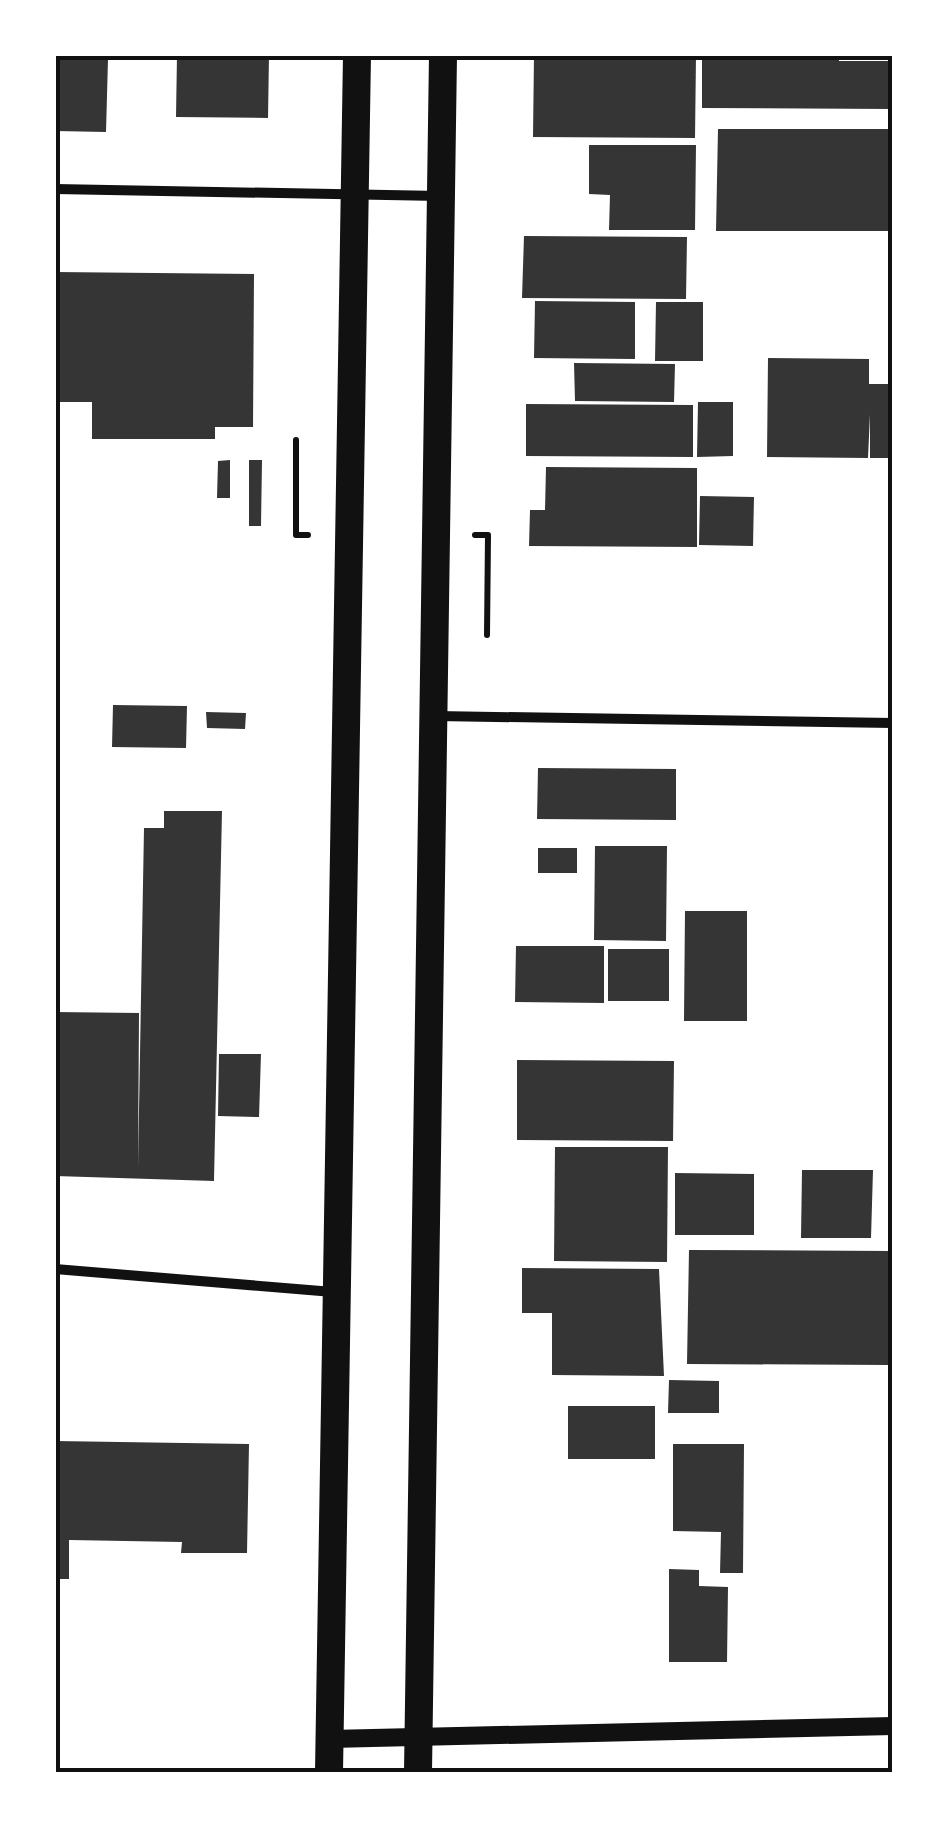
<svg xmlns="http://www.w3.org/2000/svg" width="948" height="1827" font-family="'Roboto Condensed',sans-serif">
<rect width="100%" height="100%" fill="#fff"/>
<!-- building -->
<g fill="#353535">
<polygon points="177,55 269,55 268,118 176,117"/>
<polygon points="534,55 696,55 695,138 533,137"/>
<polygon points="702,55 839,55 839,61 893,61 893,109 702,108"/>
<polygon points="55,58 108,59 106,132 55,131"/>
<polygon points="718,129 893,129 893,231 716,231"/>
<polygon points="589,145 696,145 695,230 609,230 610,195 589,194"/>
<polygon points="524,236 687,237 686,299 522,298"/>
<polygon points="55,272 254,274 253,427 215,427 215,439 92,439 92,402 55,402"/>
<polygon points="535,301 635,302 635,359 534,358"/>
<polygon points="656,302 703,302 703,361 655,361"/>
<polygon points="768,358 869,359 869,384 891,384 893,458 870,458 870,414 868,458 767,457"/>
<polygon points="574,363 675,364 674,402 575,401"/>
<polygon points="698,402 733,402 733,456 697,457"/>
<polygon points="526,404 693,405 693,457 526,456"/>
<polygon points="230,460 230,498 217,498 218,461"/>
<polygon points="249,460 262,460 261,526 249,526"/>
<polygon points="546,467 697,468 697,547 529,546 530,510 545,510"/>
<polygon points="700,496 754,497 753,546 699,545"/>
<polygon points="113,705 187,706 186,748 112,747"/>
<polygon points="206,712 246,713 245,729 207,728"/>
<polygon points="538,768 676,769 676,820 537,819"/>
<polygon points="164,811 222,811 214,1181 55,1176 55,1012 139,1013 138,1167 144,828 164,828"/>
<polygon points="595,846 667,846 666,941 594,940"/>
<rect x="538" y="848" width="39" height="25"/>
<polygon points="685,911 747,911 747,1021 684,1021"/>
<polygon points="516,946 604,946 604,1003 515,1002"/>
<rect x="608" y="949" width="61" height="52"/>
<polygon points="219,1054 261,1054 259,1117 218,1116"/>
<polygon points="517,1060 674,1061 673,1141 517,1140"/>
<polygon points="555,1147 668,1147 667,1262 554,1261"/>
<polygon points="802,1170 873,1170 871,1238 801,1238"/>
<polygon points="675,1173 754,1174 754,1235 675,1235"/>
<polygon points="689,1250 891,1251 889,1365 687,1364"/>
<polygon points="522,1268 659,1269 664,1376 552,1375 552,1313 522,1313"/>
<polygon points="669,1380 719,1381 719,1413 668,1413"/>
<rect x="568" y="1406" width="87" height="53"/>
<polygon points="55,1441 249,1444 247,1553 181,1553 182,1542 69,1540 69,1579 55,1579"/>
<polygon points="673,1444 744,1444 743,1573 720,1573 721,1532 673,1531"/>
<polygon points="669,1569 699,1570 699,1586 728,1587 727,1662 669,1662"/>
</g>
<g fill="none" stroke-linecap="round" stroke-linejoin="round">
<!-- path -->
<g stroke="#111" stroke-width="6">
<polyline points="296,440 296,535 308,535"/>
<polyline points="475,535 488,535 487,635"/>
</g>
<!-- minor -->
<g stroke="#111" stroke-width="10">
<polyline points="55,189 440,196"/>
<polyline points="436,716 893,723"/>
<polyline points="55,1269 333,1292"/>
</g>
<!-- tertiary -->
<polyline stroke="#111" stroke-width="18" points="330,1739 893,1726"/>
<!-- trunk -->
<g stroke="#111" stroke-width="28">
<polyline points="329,1772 357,55"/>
<polyline points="418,1772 443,55"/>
</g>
</g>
<!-- border -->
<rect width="948" height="1827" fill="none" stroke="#ffffff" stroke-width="115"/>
<rect x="58" y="58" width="832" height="1712" fill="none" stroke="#111" stroke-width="4"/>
</svg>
